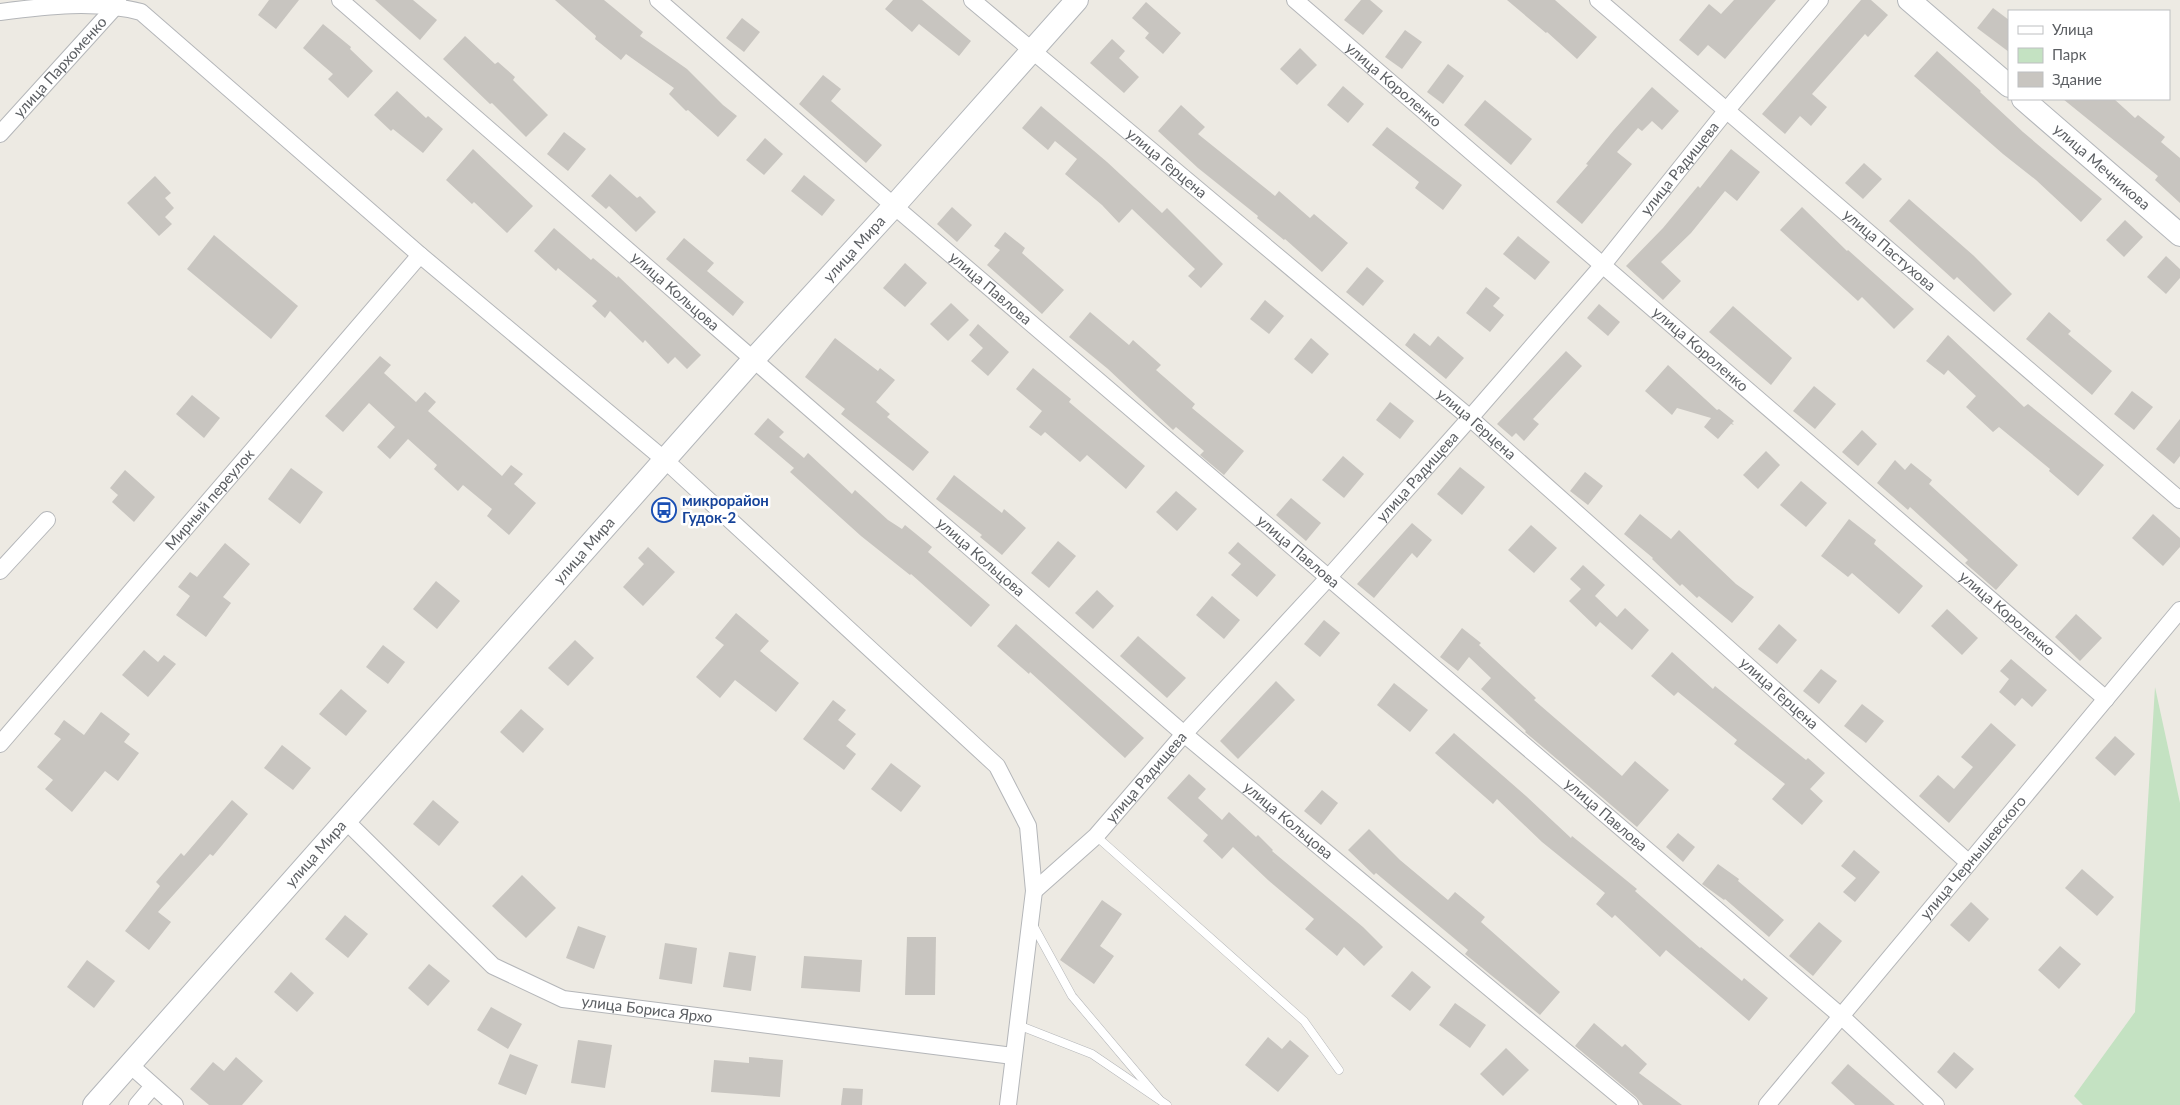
<svg xmlns="http://www.w3.org/2000/svg" width="2180" height="1105" font-family="Lato,sans-serif">
<rect width="100%" height="100%" fill="#edeae3"/>
<!-- green -->
<polygon fill="#c4e2c2" points="2155,687 2180,803 2180,1105 2083,1105 2074,1096 2135,1012"/>
<!-- building -->
<g fill="#c8c5c0">
<polygon points="269,0 299,0 276,29 258,15"/>
<polygon points="375,0 413,0 437,20 420,40"/>
<polygon points="555,0 604,0 643,32 640,36 687,69 723,105 737,116 718,137 688,110 686,111 669,94 674,88 626,54 621,60 595,39 596,36"/>
<polygon points="893,0 922,0 971,41 959,56 919,24 912,32 885,9"/>
<polygon points="1361,0 1370,0 1383,11 1363,35 1344,20"/>
<polygon points="1507,0 1555,0 1597,37 1577,59 1547,32 1546,33"/>
<polygon points="1734,0 1776,0 1725,59 1708,45 1698,56 1679,40 1709,4 1721,14"/>
<polygon points="1861,0 1871,0 1888,15 1868,37 1865,34 1812,94 1827,107 1811,126 1800,116 1785,134 1762,114"/>
<polygon points="1146,2 1181,33 1163,54 1145,38 1149,33 1132,18"/>
<polygon points="1993,8 2009,20 2009,52 1977,28"/>
<polygon points="742,18 760,32 744,52 726,38"/>
<polygon points="323,24 351,47 350,49 373,71 348,98 328,79 333,74 303,48"/>
<polygon points="1405,30 1422,42 1402,69 1385,57"/>
<polygon points="465,36 495,64 498,62 515,77 513,80 548,115 526,137 492,103 490,104 443,59"/>
<polygon points="1112,39 1125,51 1119,58 1139,77 1124,93 1090,63"/>
<polygon points="1300,48 1317,65 1297,85 1280,69"/>
<polygon points="1937,51 1981,91 1980,92 2023,132 2102,199 2081,222 2036,180 2003,154 1914,76"/>
<polygon points="1448,64 1464,76 1443,104 1427,92"/>
<polygon points="823,75 841,89 831,101 882,145 866,163 799,104"/>
<polygon points="1343,86 1364,104 1348,123 1327,105"/>
<polygon points="1652,87 1679,111 1662,130 1652,121 1642,131 1638,128 1617,152 1632,164 1582,224 1556,202 1588,165 1586,164 1614,130"/>
<polygon points="397,91 426,118 428,116 443,129 423,153 393,129 391,131 374,115"/>
<polygon points="2063,99 2114,99 2135,118 2138,115 2165,137 2161,142 2180,158 2180,203 2155,180 2158,176"/>
<polygon points="1485,100 1532,139 1511,165 1464,125"/>
<polygon points="1181,105 1205,127 1198,134 1275,196 1279,191 1310,218 1314,214 1348,243 1322,272 1285,239 1284,240 1257,218 1258,216 1198,168 1158,131"/>
<polygon points="1041,106 1107,162 1162,213 1167,208 1223,264 1201,288 1188,276 1195,269 1132,209 1119,223 1102,205 1065,174 1077,159 1055,141 1048,150 1022,128"/>
<polygon points="1387,127 1462,185 1443,210 1415,188 1419,182 1372,145"/>
<polygon points="564,132 586,149 568,171 547,154"/>
<polygon points="765,138 783,154 764,175 746,160"/>
<polygon points="473,149 533,206 507,233 474,202 472,204 446,180"/>
<polygon points="1731,149 1760,172 1737,201 1725,191 1691,233 1661,262 1681,281 1663,300 1626,266 1663,228 1698,186 1700,188"/>
<polygon points="1864,163 1882,179 1863,199 1845,183"/>
<polygon points="610,174 637,198 640,196 656,212 636,232 609,206 606,209 591,196"/>
<polygon points="804,175 835,200 822,216 791,191"/>
<polygon points="155,176 171,193 165,198 174,208 165,217 172,224 159,236 127,203"/>
<polygon points="1909,199 1974,256 2012,294 1994,312 1957,277 1954,280 1889,221"/>
<polygon points="952,207 972,225 957,242 937,224"/>
<polygon points="1802,207 1847,251 1848,250 1914,309 1894,329 1862,297 1858,301 1780,230"/>
<polygon points="2125,220 2143,237 2124,257 2106,240"/>
<polygon points="554,228 591,260 593,258 617,278 618,276 701,355 687,369 675,357 668,364 645,340 643,343 610,311 605,318 592,306 597,301 558,268 556,271 534,251"/>
<polygon points="1005,232 1025,248 1022,253 1064,290 1042,314 987,265 1000,250 994,246"/>
<polygon points="214,235 298,306 271,339 187,269"/>
<polygon points="1518,236 1550,262 1535,280 1503,254"/>
<polygon points="684,238 714,263 707,271 744,302 733,316 666,259"/>
<polygon points="2166,256 2180,269 2180,278 2166,294 2147,277"/>
<polygon points="905,263 927,283 905,307 883,288"/>
<polygon points="1367,267 1384,281 1363,306 1346,292"/>
<polygon points="1486,287 1500,298 1493,306 1504,315 1490,332 1466,313"/>
<polygon points="1265,300 1284,316 1269,334 1250,319"/>
<polygon points="951,303 969,320 948,341 930,324"/>
<polygon points="1599,304 1620,322 1608,336 1587,318"/>
<polygon points="1733,306 1792,358 1771,385 1709,332"/>
<polygon points="1090,312 1129,345 1133,340 1161,365 1156,370 1195,404 1192,408 1244,451 1224,475 1200,455 1204,451 1176,427 1173,430 1108,369 1069,337"/>
<polygon points="2049,312 2071,331 2068,334 2112,371 2092,395 2026,339"/>
<polygon points="978,324 1009,352 988,376 971,361 983,348 969,335"/>
<polygon points="1414,333 1430,346 1438,336 1464,358 1446,379 1405,345"/>
<polygon points="1948,335 2024,407 2028,404 2104,465 2078,496 2049,471 2050,469 1999,427 1993,432 1966,407 1976,396 1948,370 1944,375 1926,361"/>
<polygon points="835,338 878,371 880,368 895,380 876,402 890,414 887,417 929,452 913,471 841,414 845,409 805,377"/>
<polygon points="1311,338 1329,354 1312,374 1294,359"/>
<polygon points="1566,351 1582,366 1533,419 1539,424 1524,441 1516,433 1512,437 1497,424"/>
<polygon points="380,356 391,365 384,373 416,402 425,392 436,402 428,411 502,476 511,465 523,474 514,484 536,503 509,535 487,516 492,509 463,485 458,491 434,469 437,465 408,439 390,459 377,447 395,427 369,403 343,432 325,416"/>
<polygon points="1668,365 1717,410 1719,409 1734,421 1732,423 1734,425 1731,424 1718,439 1704,427 1711,418 1677,408 1672,415 1645,391"/>
<polygon points="1033,368 1071,399 1069,402 1145,466 1126,489 1087,455 1080,462 1045,432 1041,436 1029,427 1042,411 1016,389"/>
<polygon points="1814,386 1836,404 1815,429 1793,411"/>
<polygon points="2132,391 2153,407 2134,430 2114,414"/>
<polygon points="192,395 220,418 204,438 176,414"/>
<polygon points="1390,402 1414,421 1400,439 1376,420"/>
<polygon points="768,418 784,432 779,437 804,458 808,453 852,494 855,490 888,520 902,529 905,525 932,547 928,552 990,605 971,627 911,574 910,575 861,536 790,472 794,468 754,434"/>
<polygon points="2180,419 2180,456 2174,464 2156,449"/>
<polygon points="1862,430 1877,444 1858,466 1842,452"/>
<polygon points="1766,451 1780,465 1758,489 1743,475"/>
<polygon points="1343,456 1364,474 1344,498 1322,480"/>
<polygon points="1895,460 1905,470 1911,463 1932,480 1929,484 2018,565 1996,590 1965,563 1968,560 1910,507 1908,510 1877,483"/>
<polygon points="1460,467 1485,487 1462,515 1437,494"/>
<polygon points="291,468 323,492 300,524 268,499"/>
<polygon points="125,470 155,497 134,522 112,502 118,495 110,488"/>
<polygon points="1585,472 1603,486 1588,505 1570,491"/>
<polygon points="954,475 1002,513 1004,509 1026,528 1002,555 980,537 982,535 936,499"/>
<polygon points="1801,481 1827,503 1806,527 1780,505"/>
<polygon points="1176,491 1197,509 1177,531 1156,512"/>
<polygon points="1291,498 1321,523 1306,541 1276,515"/>
<polygon points="1640,514 1671,539 1679,530 1736,584 1754,597 1732,623 1699,596 1697,598 1682,584 1680,586 1652,559 1653,558 1624,534"/>
<polygon points="2153,514 2180,538 2180,547 2163,566 2132,538"/>
<polygon points="1849,519 1876,540 1874,544 1923,586 1899,614 1852,573 1848,577 1821,556"/>
<polygon points="1412,523 1432,540 1417,558 1412,553 1374,598 1357,584"/>
<polygon points="1531,525 1557,548 1534,573 1508,550"/>
<polygon points="1058,541 1076,556 1049,588 1031,573"/>
<polygon points="1238,542 1276,575 1257,597 1231,575 1241,564 1228,553"/>
<polygon points="225,543 250,564 223,597 231,603 206,637 176,615 190,596 178,587 190,572 197,577"/>
<polygon points="648,547 675,572 643,606 623,587 644,564 638,558"/>
<polygon points="1583,565 1605,585 1595,596 1617,617 1625,608 1649,630 1632,650 1600,622 1596,627 1569,601 1581,589 1570,579"/>
<polygon points="436,581 460,601 437,629 413,609"/>
<polygon points="1097,590 1114,606 1093,629 1075,613"/>
<polygon points="1212,596 1240,620 1224,639 1196,615"/>
<polygon points="1947,609 1978,638 1962,655 1931,626"/>
<polygon points="736,613 769,641 760,651 799,683 776,712 735,680 720,698 696,677 724,645 715,638"/>
<polygon points="2076,614 2102,638 2080,661 2055,637"/>
<polygon points="1324,620 1340,633 1320,657 1304,644"/>
<polygon points="1016,624 1144,738 1125,758 1030,672 1029,674 997,646"/>
<polygon points="1779,624 1797,640 1777,664 1758,649"/>
<polygon points="1462,628 1481,643 1479,645 1536,698 1534,700 1622,776 1635,761 1669,790 1637,827 1525,732 1526,731 1481,689 1491,678 1469,657 1458,671 1440,657"/>
<polygon points="1138,636 1186,678 1167,698 1120,656"/>
<polygon points="575,640 594,658 568,686 548,668"/>
<polygon points="383,645 405,662 388,684 366,667"/>
<polygon points="144,650 158,662 164,655 176,664 148,697 122,675"/>
<polygon points="1672,652 1713,689 1715,686 1806,760 1808,758 1825,773 1810,789 1823,801 1802,825 1772,799 1785,784 1734,744 1737,740 1678,692 1674,696 1651,676"/>
<polygon points="2011,659 2047,690 2032,707 2022,698 2015,706 1999,692 2009,679 2000,671"/>
<polygon points="1821,669 1837,681 1819,704 1803,691"/>
<polygon points="1276,681 1295,700 1238,759 1220,741"/>
<polygon points="1394,683 1428,710 1410,732 1377,705"/>
<polygon points="341,689 367,711 346,736 319,714"/>
<polygon points="833,700 846,710 838,720 856,734 846,746 856,754 844,770 803,739"/>
<polygon points="1862,704 1884,721 1866,743 1844,726"/>
<polygon points="521,709 544,729 523,753 500,732"/>
<polygon points="101,712 130,734 124,742 139,753 118,781 105,771 72,812 45,789 53,780 37,767 61,739 54,734 64,720 84,735"/>
<polygon points="1991,723 2016,745 1949,823 1919,796 1938,775 1954,789 1973,767 1961,757"/>
<polygon points="1454,733 1526,796 1571,838 1572,836 1637,889 1635,891 1700,948 1701,947 1742,981 1744,978 1768,998 1749,1021 1666,950 1660,957 1615,915 1612,918 1596,904 1605,893 1542,842 1497,799 1493,804 1435,753"/>
<polygon points="2115,736 2135,754 2115,776 2095,758"/>
<polygon points="282,745 311,768 293,790 264,768"/>
<polygon points="891,763 921,786 901,812 871,789"/>
<polygon points="1189,774 1206,789 1198,798 1222,820 1229,812 1256,837 1258,835 1273,850 1272,851 1363,927 1383,947 1364,966 1344,947 1337,956 1305,929 1314,919 1268,880 1233,847 1222,859 1203,841 1208,835 1167,798"/>
<polygon points="1322,790 1338,803 1321,825 1304,811"/>
<polygon points="232,800 248,814 213,856 210,854 158,912 171,922 149,950 125,931 160,886 156,882 181,853 184,856"/>
<polygon points="433,800 459,822 439,846 413,824"/>
<polygon points="1369,829 1400,860 1448,900 1455,892 1485,917 1481,922 1560,992 1540,1015 1465,954 1468,950 1376,873 1374,875 1348,850"/>
<polygon points="1678,833 1695,847 1683,862 1666,847"/>
<polygon points="1854,850 1880,872 1855,902 1843,892 1856,878 1841,866"/>
<polygon points="1718,864 1739,879 1738,881 1784,920 1769,937 1725,899 1724,900 1702,884"/>
<polygon points="2082,869 2114,897 2097,916 2065,888"/>
<polygon points="522,875 556,908 526,938 492,906"/>
<polygon points="1102,900 1122,914 1100,946 1114,956 1094,984 1060,960"/>
<polygon points="1971,902 1989,919 1969,942 1950,925"/>
<polygon points="345,915 368,934 348,958 325,939"/>
<polygon points="1819,922 1842,941 1813,976 1789,956"/>
<polygon points="578,926 606,936 594,969 566,958"/>
<polygon points="907,937 936,937 935,995 905,995"/>
<polygon points="665,943 697,948 692,984 659,979"/>
<polygon points="2060,946 2081,964 2059,989 2038,970"/>
<polygon points="729,952 756,956 751,991 723,987"/>
<polygon points="804,956 862,960 860,992 801,988"/>
<polygon points="87,960 115,981 94,1008 67,987"/>
<polygon points="429,964 450,981 428,1006 408,988"/>
<polygon points="1412,971 1431,987 1410,1011 1391,996"/>
<polygon points="291,972 314,993 297,1012 274,992"/>
<polygon points="1455,1003 1486,1025 1470,1048 1439,1025"/>
<polygon points="491,1007 522,1024 508,1049 477,1030"/>
<polygon points="1594,1023 1622,1047 1625,1044 1647,1064 1639,1073 1682,1105 1643,1105 1636,1097 1575,1046"/>
<polygon points="1268,1037 1282,1049 1290,1040 1309,1056 1278,1092 1245,1065"/>
<polygon points="578,1040 612,1045 605,1088 571,1083"/>
<polygon points="1506,1048 1529,1070 1503,1096 1480,1074"/>
<polygon points="1954,1052 1974,1069 1956,1089 1937,1072"/>
<polygon points="510,1054 538,1065 526,1095 498,1084"/>
<polygon points="236,1057 263,1081 242,1105 209,1105 190,1089 213,1062 224,1071"/>
<polygon points="749,1057 783,1060 780,1097 711,1092 714,1060 749,1063"/>
<polygon points="1848,1064 1895,1105 1855,1105 1831,1083"/>
<polygon points="843,1088 863,1089 862,1105 841,1105"/>
</g>
<g fill="none" stroke-linecap="round" stroke-linejoin="round">
<defs>
<g id="service">
<polyline points="1096,836 1304,1021 1339,1070"/>
<polyline points="1033,925 1072,996 1159,1099"/>
<polyline points="1018,1025 1092,1054 1167,1105"/>
</g>
<g id="minor">
<path id="s1" d="M 340,0 L 1184,734 L 1630,1105"/>
<path id="s2" d="M 658,0 L 894,206 L 1841,1016 L 1936,1105"/>
<path id="s3" d="M 972,0 L 1470,418 L 1969,863"/>
<path id="s4" d="M 1295,0 L 2106,699"/>
<path id="s5" d="M 1598,0 L 2180,500"/>
<path d="M 0,12 C 47,6 95,0 141,12 L 420,255 L 666,461 L 997,766 L 1028,826 L 1034,891 L 1008,1105"/>
<path id="s6" d="M 0,134 L 116,6 L 118,0"/>
<polyline points="0,571 47,520"/>
<path id="s7" d="M 0,744 L 420,255"/>
<path id="s8" d="M 345,820 L 493,966 L 563,999 L 1013,1056"/>
<path id="s9" d="M 1034,891 L 1096,836 L 1184,734 L 1329,577 L 1470,418 L 1602,266 L 1726,111 L 1820,0"/>
<polyline points="129,1064 175,1105"/>
<polyline points="137,1105 153,1086"/>
<path id="s10" d="M 1767,1105 L 2180,610"/>
</g>
<g id="secondary">
<polyline points="1909,0 2009,86"/>
<path id="s11" d="M 2023,99 L 2180,235"/>
<path id="s12" d="M 94,1105 L 753,360 L 894,206 L 1077,0"/>
</g>
</defs>
<!-- service casing -->
<use href="#service" stroke="#b4b6b9" stroke-width="9"/>
<!-- minor casing -->
<use href="#minor" stroke="#b4b6b9" stroke-width="18"/>
<!-- secondary casing -->
<use href="#secondary" stroke="#b3b6ba" stroke-width="24"/>
<!-- service -->
<use href="#service" stroke="#fff" stroke-width="8"/>
<!-- minor -->
<use href="#minor" stroke="#fff" stroke-width="16"/>
<!-- secondary -->
<use href="#secondary" stroke="#fff" stroke-width="22"/>
</g>
<!-- icons -->
<defs>
<symbol id="bus-ring" viewBox="-11 -11 22 22"><circle r="9.5" fill="#fff" stroke="#1a4fb4" stroke-width="1.5"/><path d="M-5-6H5V4H4V6H2V4H-2V6H-4V4H-5ZM-3.5-4V0h7V-4ZM-3.5 1.2v1.5H-2V1.2ZM2 1.2v1.5H3.5V1.2Z" fill="#1a4fb4"/></symbol>
</defs>
<g fill-rule="evenodd">
<use href="#bus-ring" x="650" y="496" width="28" height="28"/>
</g>
<g text-anchor="middle" stroke-width="5" stroke-linejoin="round" paint-order="stroke">
<!-- street labels -->
<g font-size="15" fill="#5c5f63" stroke="#fff">
<text dy="5" stroke="none"><textPath href="#s6" startOffset="90">улица Пархоменко</textPath></text>
<text dy="5" stroke="none"><textPath href="#s4" startOffset="130">улица Короленко</textPath></text>
<text dy="5" stroke="none"><textPath href="#s3" startOffset="254">улица Герцена</textPath></text>
<text dy="5" stroke="none"><textPath href="#s11" startOffset="104">улица Мечникова</textPath></text>
<text dy="5" stroke="none"><textPath href="#s9" startOffset="970">улица Радищева</textPath></text>
<text dy="5" stroke="none"><textPath href="#s12" startOffset="1145">улица Мира</textPath></text>
<text dy="5" stroke="none"><textPath href="#s5" startOffset="384">улица Пастухова</textPath></text>
<text dy="5" stroke="none"><textPath href="#s2" startOffset="440">улица Павлова</textPath></text>
<text dy="5" stroke="none"><textPath href="#s1" startOffset="444">улица Кольцова</textPath></text>
<text dy="5" stroke="none"><textPath href="#s4" startOffset="535">улица Короленко</textPath></text>
<text dy="5" stroke="none"><textPath href="#s3" startOffset="659">улица Герцена</textPath></text>
<text dy="5" stroke="none"><textPath href="#s9" startOffset="565">улица Радищева</textPath></text>
<text dy="5" stroke="none"><textPath href="#s7" startOffset="322">Мирный переулок</textPath></text>
<text dy="5" stroke="none"><textPath href="#s12" startOffset="740">улица Мира</textPath></text>
<text dy="5" stroke="none"><textPath href="#s2" startOffset="845">улица Павлова</textPath></text>
<text dy="5" stroke="none"><textPath href="#s1" startOffset="849">улица Кольцова</textPath></text>
<text dy="5" stroke="none"><textPath href="#s4" startOffset="940">улица Короленко</textPath></text>
<text dy="5" stroke="none"><textPath href="#s3" startOffset="1064">улица Герцена</textPath></text>
<text dy="5" stroke="none"><textPath href="#s9" startOffset="160">улица Радищева</textPath></text>
<text dy="5" stroke="none"><textPath href="#s2" startOffset="1250">улица Павлова</textPath></text>
<text dy="5" stroke="none"><textPath href="#s1" startOffset="1254">улица Кольцова</textPath></text>
<text dy="5" stroke="none"><textPath href="#s12" startOffset="335">улица Мира</textPath></text>
<text dy="5" stroke="none"><textPath href="#s10" startOffset="322">улица Чернышевского</textPath></text>
<text dy="5" stroke="none"><textPath href="#s8" startOffset="370">улица Бориса Ярхо</textPath></text>
</g>
<!-- transit labels -->
<g font-size="15" font-weight="bold" fill="#164399" stroke="#fff" text-anchor="start">
<text x="682" y="506">микрорайон<tspan x="682" dy="17">Гудок-2</tspan></text>
</g>
</g>
<!-- legend -->
<rect x="2008" y="10" width="162" height="90" fill="#ffffff" stroke="#bebfc1"/>
<rect x="2018" y="26" width="25" height="8" fill="#ffffff" stroke="#bebfc1"/>
<text x="2052" y="35" font-size="15" fill="#5c5f63">Улица</text>
<rect x="2018" y="48" width="25" height="15" fill="#c4e2c2" stroke="#bebfc1"/>
<text x="2052" y="60" font-size="15" fill="#5c5f63">Парк</text>
<rect x="2018" y="72" width="25" height="15" fill="#c8c5c0" stroke="#bebfc1"/>
<text x="2052" y="85" font-size="15" fill="#5c5f63">Здание</text>
</svg>
